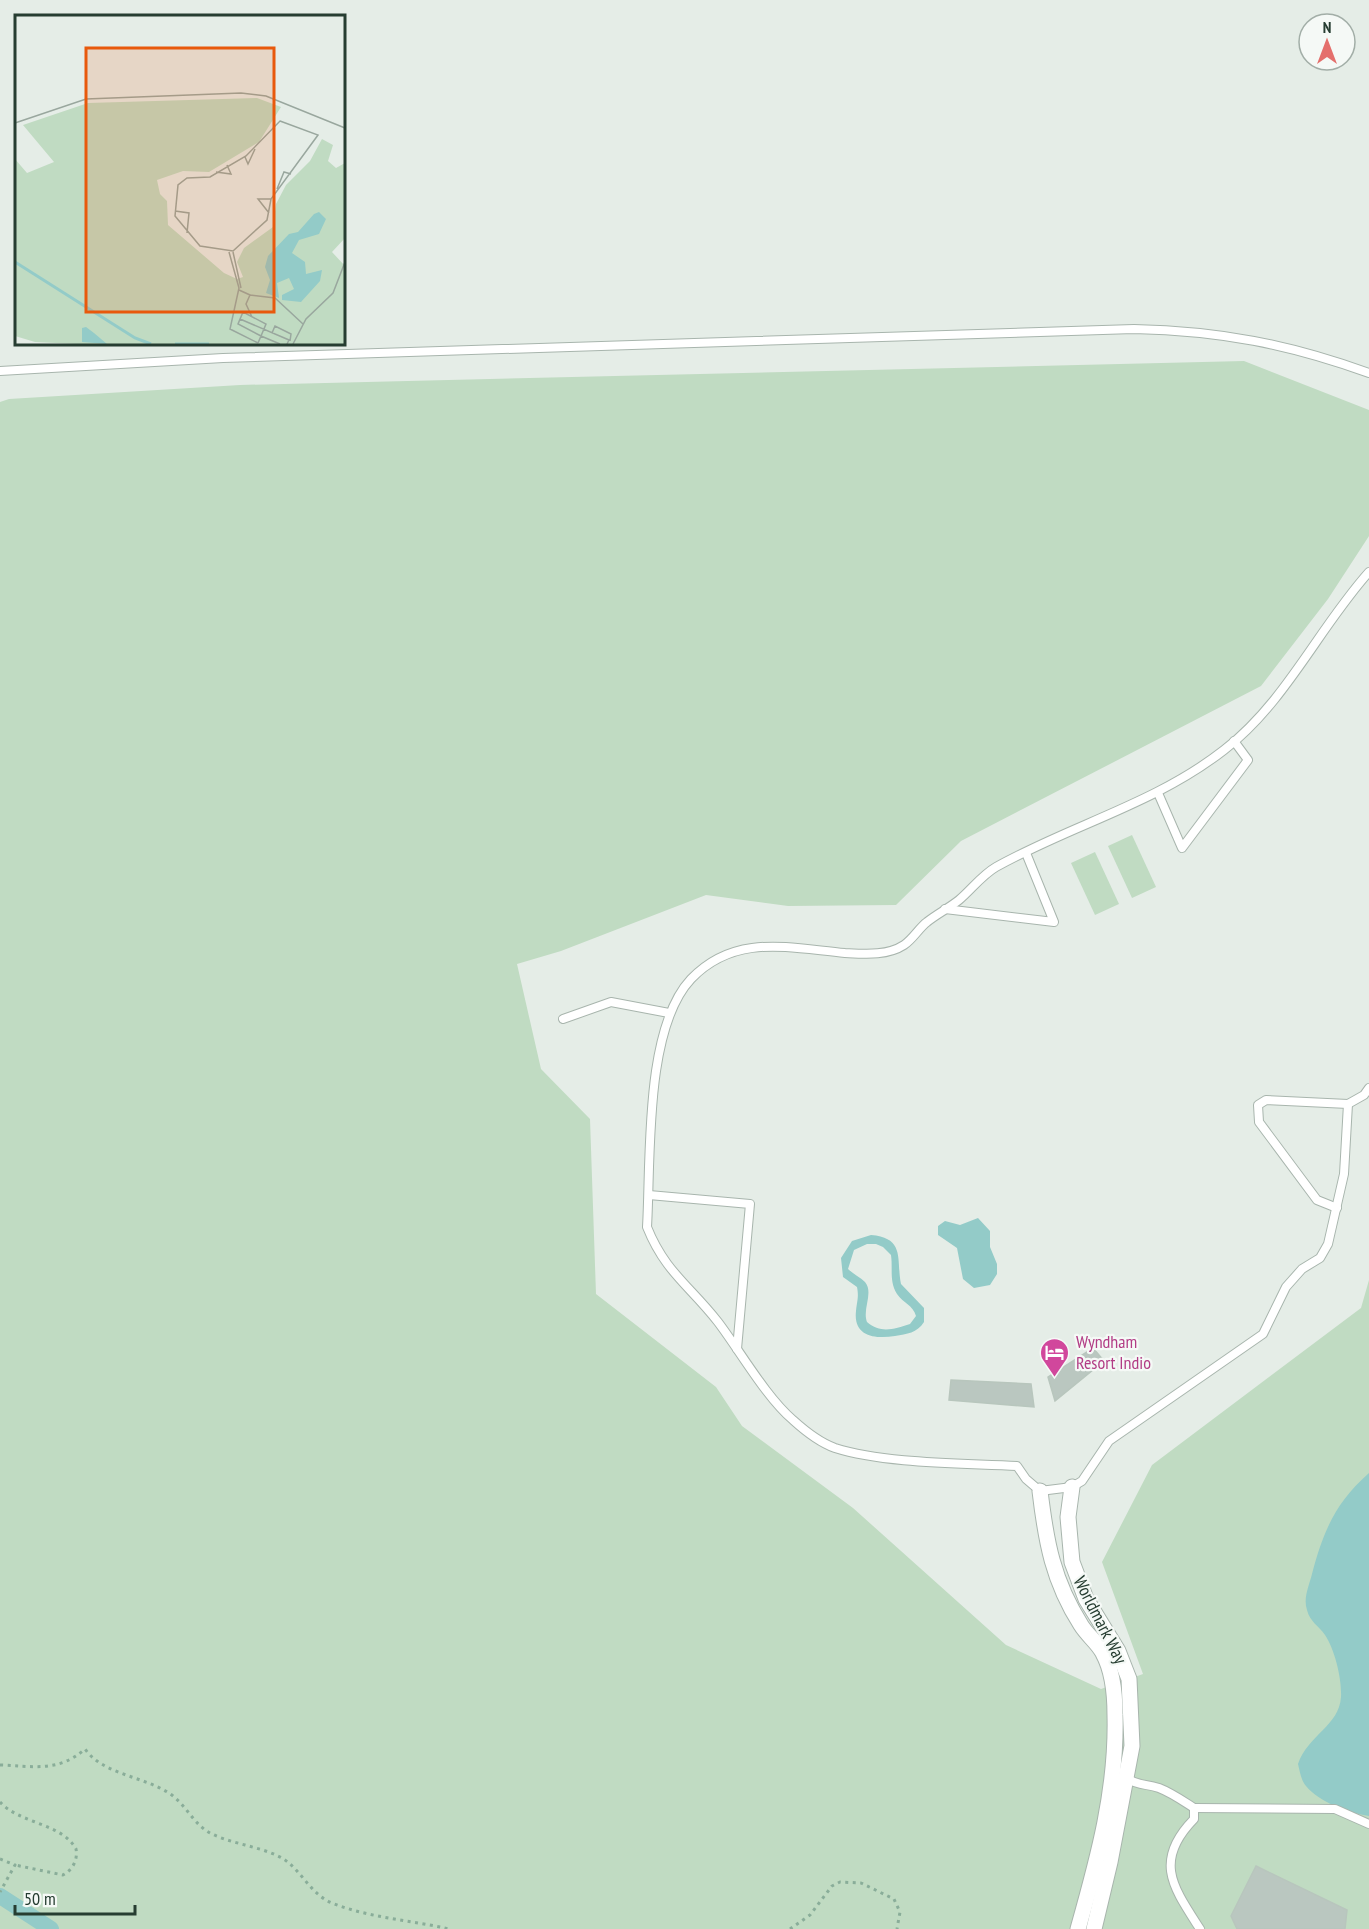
<svg xmlns="http://www.w3.org/2000/svg" width="1369" height="1929" font-family="'PT Sans Narrow',sans-serif">
<rect width="100%" height="100%" fill="#e5ede7"/>
<!-- green -->
<g fill="#c0dbc2">
<polygon points="1244,361 1369,410 1369,536 1328,599 1261,686 961,841 896,905 788,906 706,895 561,951 517,964 541,1069 590,1119 596,1294 716,1387 742,1426 853,1508 1006,1645 1101,1689 1143,1674 1102,1562 1152,1465 1361,1308 1369,1280 1369,1929 0,1929 0,402 9,399 240,385"/>
<polygon points="1132,835 1156,887 1132,898 1108,846"/>
<polygon points="1095,852 1119,904 1095,915 1071,863"/>
</g>
<!-- water -->
<g fill="#93cbc8" fill-rule="evenodd">
<polygon points="978,1218 990,1231 990,1247 997,1264 997,1274 990,1285 974,1288 963,1279 957,1248 938,1235 938,1226 945,1221 960,1225"/>
<path d="M 871,1235 C 906,1238 896,1260 901,1284 L 924,1308 L 924,1322 C 917,1333 907,1334 895,1336 C 876,1339 853,1337 856,1311 C 857,1301 859,1297 857,1287 L 843,1277 L 841,1258 L 852,1241 ZM 876,1244 L 883,1247 L 891,1255 C 893,1269 889,1281 897,1294 C 903,1303 913,1305 916,1316 L 910,1324 C 894,1329 881,1334 867,1322 C 862,1309 874,1293 865,1282 C 860,1277 853,1274 848,1269 L 854,1250 L 867,1244 Z"/>
<path d="M 1369,1473 L 1369,1816 C 1349,1813 1319,1802 1306,1786 C 1301,1780 1300,1772 1298,1764 C 1308,1735 1339,1726 1341,1697 C 1342,1679 1335,1650 1325,1635 C 1319,1626 1310,1622 1307,1610 C 1303,1598 1309,1586 1312,1574 C 1323,1532 1335,1503 1369,1473 Z"/>
</g>
<g fill="none" stroke-linecap="round" stroke-linejoin="round">
<!-- canal -->
<polyline stroke="#93cbc8" stroke-width="16" points="0,1896 51,1929"/>
</g>
<!-- building -->
<g fill="#bac7c0" stroke="#b8c6bd" stroke-width="1.5">
<polygon points="1093,1348 1104,1361 1055,1401 1048,1377"/>
<polygon points="951,1380 1031,1384 1034,1407 949,1400"/>
<polygon points="1256,1866 1347,1910 1345,1929 1237,1929 1231,1916"/>
</g>
<g fill="none" stroke-linecap="round" stroke-linejoin="round">
<defs>
<g id="lane">
<path d="M 0,371 L 223,358 L 1134,329 C 1221,331 1288,344 1369,373"/>
<polyline points="1158,793 1182,848 1248,760 1234,741"/>
<polyline points="945,909 1054,922 1026,853"/>
<polyline points="563,1019 611,1002 669,1013"/>
<path d="M 1348,1104 L 1344,1174 L 1328,1244 L 1320,1258 L 1302,1269 L 1286,1287 L 1263,1334 L 1109,1441 L 1082,1481 L 1072,1487 L 1040,1491 L 1026,1479 L 1017,1466 C 964,1463 885,1464 835,1448 C 821,1443 804,1430 793,1420 C 766,1397 740,1351 718,1322 C 690,1286 665,1272 647,1227 C 651,1160 644,1029 691,979 C 735,933 789,948 845,953 C 865,954 887,956 904,945 C 913,939 919,928 927,922 C 937,914 949,908 959,900 C 971,890 982,875 996,867 C 1071,825 1155,804 1224,750 C 1286,702 1318,629 1369,572"/>
<polyline points="649,1195 750,1204 737,1349"/>
<polyline points="1337,1208 1317,1200 1259,1122 1258,1105 1266,1100 1348,1104 1364,1095 1369,1088"/>
<path d="M 1126,1778 C 1141,1787 1145,1783 1159,1788 C 1172,1793 1183,1801 1194,1808 L 1194,1819 C 1153,1861 1173,1887 1200,1929"/>
<polyline points="1194,1808 1335,1809 1369,1824"/>
</g>
<g id="street">
<polyline points="1072,1487 1068,1517 1072,1562 1086,1599 1118,1651 1129,1679 1132,1746 1110,1862 1094,1929"/>
<path d="M 1040,1491 C 1046,1542 1053,1581 1081,1625 C 1087,1635 1098,1643 1103,1653 C 1113,1671 1115,1695 1115,1715 C 1117,1789 1098,1858 1078,1929"/>
</g>
</defs>
<!-- lane casing -->
<use href="#lane" stroke="#a8b5ad" stroke-width="10"/>
<!-- street casing -->
<use href="#street" stroke="#a8b5ad" stroke-width="17"/>
<!-- path -->
<g stroke="#89ad99" stroke-width="3" stroke-dasharray="3 4.5" stroke-linecap="butt">
<path d="M 0,1765 C 32,1766 58,1773 85,1749 C 104,1776 147,1776 173,1796 C 188,1808 195,1826 212,1834 C 233,1844 257,1846 278,1856 C 300,1866 309,1894 332,1903 C 369,1918 411,1920 449,1929"/>
<path d="M 0,1802 C 20,1824 62,1823 76,1849 C 78,1859 73,1870 63,1875 L 15,1865"/>
<polyline points="0,1859 15,1865 0,1892"/>
<polyline points="790,1929 810,1915 832,1886 840,1882 861,1883 894,1899 900,1912 897,1929"/>
</g>
<!-- lane -->
<use href="#lane" stroke="#fff" stroke-width="8"/>
<!-- street -->
<use href="#street" stroke="#fff" stroke-width="15"/>
</g>
<!-- icons -->
<defs>
<symbol id="hotel-pin" viewBox="-11 -11 22 30"><path d="M0 17L-7.5 6A9.5 9.5 0 1 1 7.5 6Z" fill="#d1479c" stroke="#f5f9f6"/><path d="M-6-4.5h1.5V1H6V5H4.5V3h-9V5H-6ZM-4 0a1.8 1.8 0 1 1 3.6 0ZM.5 0V-2.5h3Q6-2.5 6 0Z" fill="#fff"/></symbol>
</defs>
<g fill-rule="evenodd">
<use href="#hotel-pin" x="1038" y="1336" width="33" height="45"/>
</g>
<g text-anchor="middle" stroke-width="4.5" stroke-linejoin="round" paint-order="stroke">
<!-- hotel labels -->
<g font-size="18" fill="#b23c85" stroke="#f5f9f6" text-anchor="start">
<text x="1076" y="1348">Wyndham<tspan x="1076" dy="21">Resort Indio</tspan></text>
</g>
<!-- street labels -->
<g font-size="18" fill="#263d31" stroke="#f5f9f6">
<text transform="translate(1100 1620) rotate(63)" y="6">Worldmark Way</text>
</g>
</g>
<!-- overview -->
<g transform="translate(15 15)">
<rect width="330" height="330" fill="#e5ede7"/>
<path d="M 242,83 L 266,92 L 244,127 L 194,157 L 168,156 L 142,165 L 145,179 L 152,186 L 153,210 L 209,258 L 222,264 L 228,262 L 222,247 L 229,233 L 258,212 L 261,189 L 271,170 L 295,146 L 307,124 L 318,130 L 313,146 L 321,153 L 330,148 L 330,223 L 317,237 L 330,251 L 330,329 L 62,329 L 20,327 L 0,321 L 0,144 L 12,158 L 39,147 L 8,110 L 73,88 Z" fill="#c0dbc2"/>
<path d="M 304,197 L 311,204 L 304,219 L 284,225 L 277,238 L 290,247 L 291,259 L 307,255 L 305,266 L 286,287 L 267,285 L 267,280 L 279,274 L 274,263 L 262,268 L 264,283 L 251,278 L 255,265 L 250,252 L 253,241 L 274,219 L 283,217 L 299,199 ZM 71,312 L 79,318 L 92,329 L 67,327 L 67,313 Z" fill="#93cbc8"/>
<path fill="none" stroke="#93cbc8" stroke-width="3" d="M 0,247 L 120,323 L 136,329M 160,329 L 194,329"/>
<path fill="none" stroke="#99a79e" stroke-width="1.5" d="M 265,106 L 303,120 L 256,184 L 252,205 L 218,236 L 185,231 L 160,201 L 163,170 L 172,163 L 195,162 L 231,141 ZM 0,108 L 71,84 L 226,78 L 251,81 L 330,113M 230,142 L 233,149 L 240,134M 201,157 L 216,159 L 212,150M 262,174 L 269,157 L 276,159M 160,196 L 174,198 L 172,218M 254,198 L 243,184 L 256,184M 214,237 L 224,273 L 215,314 L 243,328M 218,237 L 226,273M 224,275 L 235,280 L 231,289 L 237,302M 235,280 L 260,283 L 288,309M 225,304 L 274,325 L 272,329M 257,318 L 260,311 L 276,319 L 275,326M 243,328 L 246,321 L 251,309 L 228,297 L 223,309 L 246,321 L 265,329M 278,329 L 291,304 L 318,278 L 330,247"/>
<path fill="#e8590c" fill-opacity="0.15" stroke="#e8590c" stroke-width="3" d="M 71,33 L 259,33 L 259,297 L 71,297 Z"/>
<rect width="330" height="330" fill="none" stroke="#263d31" stroke-width="3"/>
</g>
<!-- north arrow -->
<g transform="translate(1327 42)"><circle r="28" fill="#f5f9f6" stroke="#a2aea7" stroke-width="1.5"/>
<path d="M0-4.5L10 22L0 15L-10 22Z" fill="#e46f6c"/>
<text y="-9" font-size="16" font-weight="bold" text-anchor="middle" fill="#263d31">N</text>
</g>
<!-- scale -->
<path d="M15 1905v9h120v-9" fill="none" stroke="#263d31" stroke-width="3"/>
<text x="24" y="1905" font-size="18" fill="#263d31" stroke="#f5f9f6" stroke-width="4.5" paint-order="stroke">50 m</text>
</svg>
